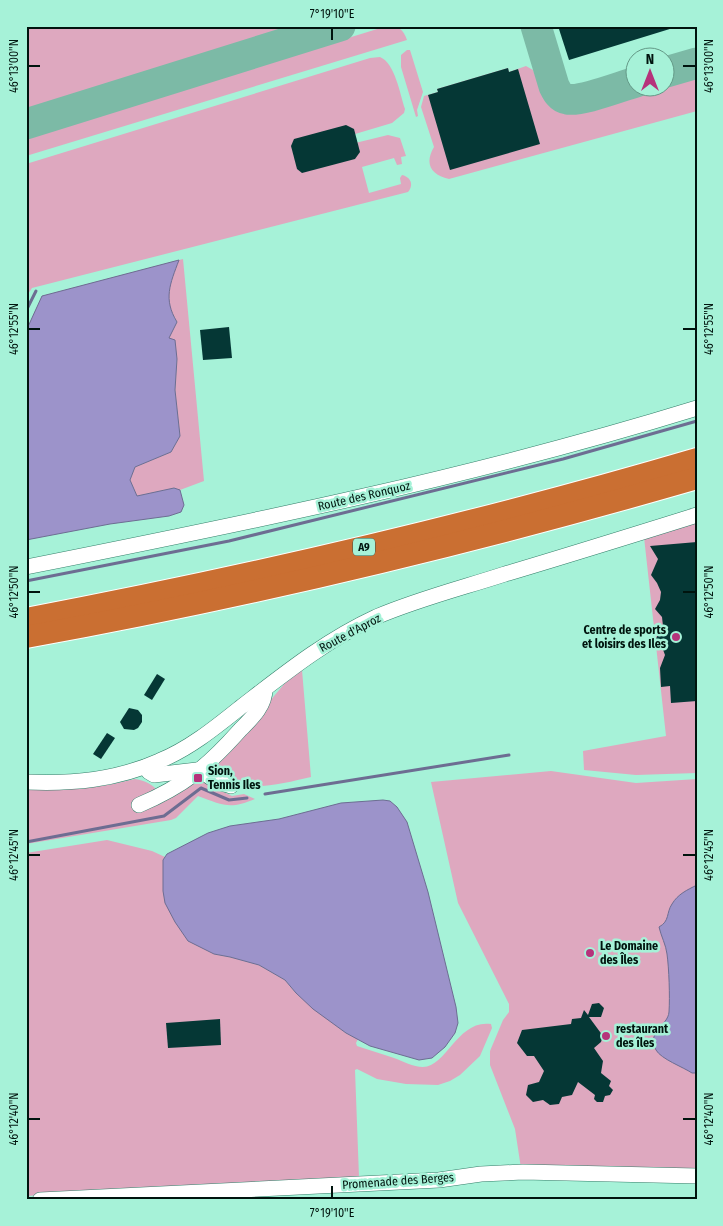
<svg xmlns="http://www.w3.org/2000/svg" width="723" height="1226" font-family="'Fira Sans Condensed',sans-serif">
<rect width="100%" height="100%" fill="#a6f2d8"/>
<!-- green -->
<g fill="#dea8bf">
<polygon points="26,26 298,26 26,110"/>
<path d="M 387,26 C 399,26 403,29 407,40 L 26,156 L 26,137 Z"/>
<polygon points="407,50 410,50 423,92 417,110 418,116 416,117 401,67 401,55"/>
<path d="M 380,57 C 395,63 400,94 405,109 L 404,113 L 392,123 L 345,137 L 347,145 L 388,135 L 400,138 L 406,156 L 401,157 L 402,164 L 397,165 L 394,158 L 362,167 L 369,193 L 401,184 L 400,178 L 402,175 C 411,177 414,185 408,192 L 32,288 L 26,297 L 26,164 L 370,58 Z"/>
<path d="M 526,66 L 533,70 L 546,102 L 557,110 L 572,113 L 656,88 L 666,88 L 666,85 L 697,75 L 697,111 L 449,179 C 431,175 424,164 434,147 L 421,107 L 424,96 L 438,92 L 437,89 L 508,68 L 509,72 Z"/>
<polygon points="183,259 204,481 180,490 174,488 137,496 130,480 135,467 171,452 180,436 175,390 177,359 168,338 177,322 171,312 26,331 42,296"/>
<polygon points="697,521 697,773 636,775 584,770 583,751 666,736 644,537"/>
<path d="M 302,670 L 311,777 C 289,782 264,789 241,785 L 232,773 L 216,772 L 216,765 L 225,754 L 285,683 Z"/>
<polygon points="551,771 636,783 697,779 697,1182 522,1175 515,1129 490,1065 490,1051 503,1020 509,1012 509,1004 458,903 431,782"/>
<path d="M 135,779 C 146,781 153,784 159,793 L 199,780 L 232,796 L 244,794 L 255,799 C 229,810 223,805 198,796 L 176,818 L 171,820 L 26,844 L 26,788 C 64,792 99,788 135,779 Z"/>
<path d="M 107,840 L 152,851 L 165,857 L 163,860 L 214,954 L 230,957 L 259,965 L 285,980 L 296,993 L 346,1033 L 358,1039 L 356,1043 L 357,1046 C 369,1050 382,1054 394,1058 C 403,1061 413,1067 423,1067 C 447,1066 458,1019 491,1024 L 492,1028 L 480,1056 L 460,1075 L 450,1081 L 438,1085 L 406,1084 L 377,1079 L 357,1069 L 355,1070 L 359,1177 L 26,1196 L 26,853 Z"/>
</g>
<!-- water -->
<g fill="#9c93ca" stroke="#6d6d92">
<path d="M 179,260 C 170,284 163,299 177,322 L 169,338 L 175,340 L 177,359 L 175,390 L 180,436 L 171,452 L 135,467 L 130,480 L 137,496 L 174,488 L 180,490 L 184,505 L 181,512 L 169,516 L 110,524 L 26,540 L 26,331 L 42,296 Z"/>
<polygon points="383,800 390,801 397,807 407,822 428,892 456,1007 458,1023 455,1033 445,1047 432,1058 419,1060 370,1046 346,1033 313,1009 296,993 285,980 259,965 230,957 214,954 188,941 175,922 165,903 163,891 163,860 167,854 208,833 230,826 279,819 341,803"/>
<path d="M 697,885 L 697,1073 L 692,1073 C 683,1067 661,1059 656,1050 C 646,1031 668,1026 669,1012 C 670,997 669,968 667,954 C 666,945 661,936 659,927 C 670,921 666,913 672,904 C 678,894 687,890 697,885 Z"/>
</g>
<g fill="none" stroke-linecap="round" stroke-linejoin="round">
<!-- stream -->
<g stroke="#6d6d92" stroke-width="3">
<polyline points="26,311 36,291"/>
<polyline points="26,581 229,541 563,459 697,421"/>
<polyline points="265,794 509,755"/>
<polyline points="26,842 164,816 201,788 229,800 247,798"/>
</g>
<!-- taxiway -->
<g stroke="#7cbaa6" stroke-width="31">
<path d="M 536,26 L 554,86 C 557,92 560,98 567,99 C 581,102 621,86 636,82"/>
<polyline points="666,72 697,63"/>
<polyline points="26,124 340,26"/>
</g>
</g>
<!-- building -->
<g fill="#053735">
<polygon points="558,26 672,26 673,28 569,60"/>
<polygon points="508,68 509,72 518,69 540,144 450,170 428,95 438,92 437,89"/>
<polygon points="346,125 354,129 360,152 355,159 302,173 297,169 291,146 294,139"/>
<polygon points="229,327 232,358 203,360 200,330"/>
<polygon points="697,542 697,701 671,703 670,686 661,687 660,668 665,655 662,647 655,640 663,626 662,617 655,609 660,600 661,592 657,583 651,575 658,559 650,546"/>
<polygon points="157,674 165,679 152,700 144,695"/>
<polygon points="129,708 138,710 142,715 142,722 138,728 134,730 124,729 120,722"/>
<polygon points="107,733 115,738 101,759 93,754"/>
<polygon points="599,1003 604,1008 601,1017 589,1017 603,1036 601,1042 594,1048 603,1061 601,1073 611,1081 609,1086 613,1090 610,1095 605,1096 603,1102 597,1102 594,1099 595,1095 578,1082 572,1095 562,1097 559,1104 550,1105 543,1100 533,1102 526,1095 528,1085 539,1082 544,1071 534,1056 527,1056 517,1043 522,1030 571,1024 572,1019 581,1018 584,1010 588,1015 592,1004"/>
<polygon points="220,1019 221,1045 168,1048 166,1023"/>
</g>
<g fill="none" stroke-linecap="round" stroke-linejoin="round">
<defs>
<g id="minor">
<path d="M 26,567 C 252,522 477,476 697,408"/>
<polyline points="145,767 149,772 154,775 197,770"/>
<path d="M 201,770 C 210,779 219,783 231,786"/>
<path d="M 26,782 C 73,784 116,780 159,761 C 189,749 216,727 241,707 C 284,674 326,640 376,617 C 418,599 462,588 505,574 C 569,555 633,535 697,515"/>
<path d="M 139,805 C 184,786 208,766 240,730 C 252,718 265,706 265,689"/>
<polyline points="40,1200 439,1180 481,1174 523,1172 697,1176"/>
</g>
<g id="highway">
<path d="M 26,619 C 252,576 476,524 697,459"/>
<path d="M 26,637 C 252,596 476,542 697,478"/>
</g>
</defs>
<!-- minor casing -->
<use href="#minor" stroke="#337e69" stroke-width="16"/>
<!-- highway casing -->
<use href="#highway" stroke="#fff" stroke-width="24"/>
<!-- minor -->
<use href="#minor" stroke="#fff" stroke-width="15"/>
<!-- highway -->
<use href="#highway" stroke="#ca6f32" stroke-width="22"/>
</g>
<!-- ticks -->
<path fill="none" stroke="#00140e" stroke-width="2" d="M 332,28 L 332,40M 28,66 L 40,66M 683,66 L 696,66M 28,329 L 40,329M 683,329 L 696,329M 28,592 L 40,592M 683,592 L 696,592M 28,855 L 40,855M 683,855 L 696,855M 28,1119 L 40,1119M 683,1119 L 696,1119M 332,1186 L 332,1198"/>
<!-- markers -->
<g fill="#b6337b" stroke="#a6f2d8" stroke-width="2">
<circle cx="676" cy="637" r="5"/>
<rect x="193" y="773" width="10" height="10" rx="2.5"/>
<circle cx="590" cy="953" r="5"/>
<circle cx="606" cy="1036" r="5"/>
</g>
<g text-anchor="middle" stroke-width="5" stroke-linejoin="round" paint-order="stroke">
<!-- shield labels -->
<rect fill="#a6f2d8" stroke="#32574b" stroke-width="1" x="353" y="538.5" width="22" height="17" rx="4"/>
<g font-size="11" font-weight="bold" fill="#00140e">
<text x="364" y="551">A9</text>
</g>
<!-- street labels -->
<g font-size="12" fill="#00140e" stroke="#a6f2d8">
<text transform="translate(364 496) rotate(-13)" y="4">Route des Ronquoz</text>
<text transform="translate(350 633) rotate(-28)" y="4">Route d'Aproz</text>
<text transform="translate(398 1181) rotate(-4)" y="4">Promenade des Berges</text>
</g>
<!-- poi labels -->
<g font-size="12" font-weight="bold" fill="#00140e" stroke="#a6f2d8" text-anchor="start">
<text x="666" y="634" text-anchor="end">Centre de sports<tspan x="666" dy="14">et loisirs des Iles</tspan></text>
<text x="208" y="775">Sion,<tspan x="208" dy="14">Tennis Iles</tspan></text>
<text x="600" y="950">Le Domaine<tspan x="600" dy="14">des Îles</tspan></text>
<text x="616" y="1033">restaurant<tspan x="616" dy="14">des îles</tspan></text>
</g>
</g>
<!-- border -->
<rect width="723" height="1226" fill="none" stroke="#a6f2d8" stroke-width="55"/>
<!-- north arrow -->
<g transform="translate(650 72)"><circle r="24" fill="#a6f2d8" stroke="#649987"/>
<path d="M0-4L9 19L0 12L-9 19Z" fill="#b6337b"/>
<text y="-8" font-size="14" font-weight="bold" text-anchor="middle" fill="#00140e">N</text>
</g>
<rect x="28" y="28" width="668" height="1170" fill="none" stroke="#00140e" stroke-width="2"/>
<g font-size="12" text-anchor="middle" fill="#00140e">
<text x="332" y="18">7°19'10"E</text>
<text transform="translate(14 66) rotate(-90)" y="4">46°13'00"N</text>
<text transform="translate(709 66) rotate(-90)" y="4">46°13'00"N</text>
<text transform="translate(14 329) rotate(-90)" y="4">46°12'55"N</text>
<text transform="translate(709 329) rotate(-90)" y="4">46°12'55"N</text>
<text transform="translate(14 592) rotate(-90)" y="4">46°12'50"N</text>
<text transform="translate(709 592) rotate(-90)" y="4">46°12'50"N</text>
<text transform="translate(14 855) rotate(-90)" y="4">46°12'45"N</text>
<text transform="translate(709 855) rotate(-90)" y="4">46°12'45"N</text>
<text transform="translate(14 1119) rotate(-90)" y="4">46°12'40"N</text>
<text transform="translate(709 1119) rotate(-90)" y="4">46°12'40"N</text>
<text x="332" y="1217">7°19'10"E</text>
</g>
</svg>
